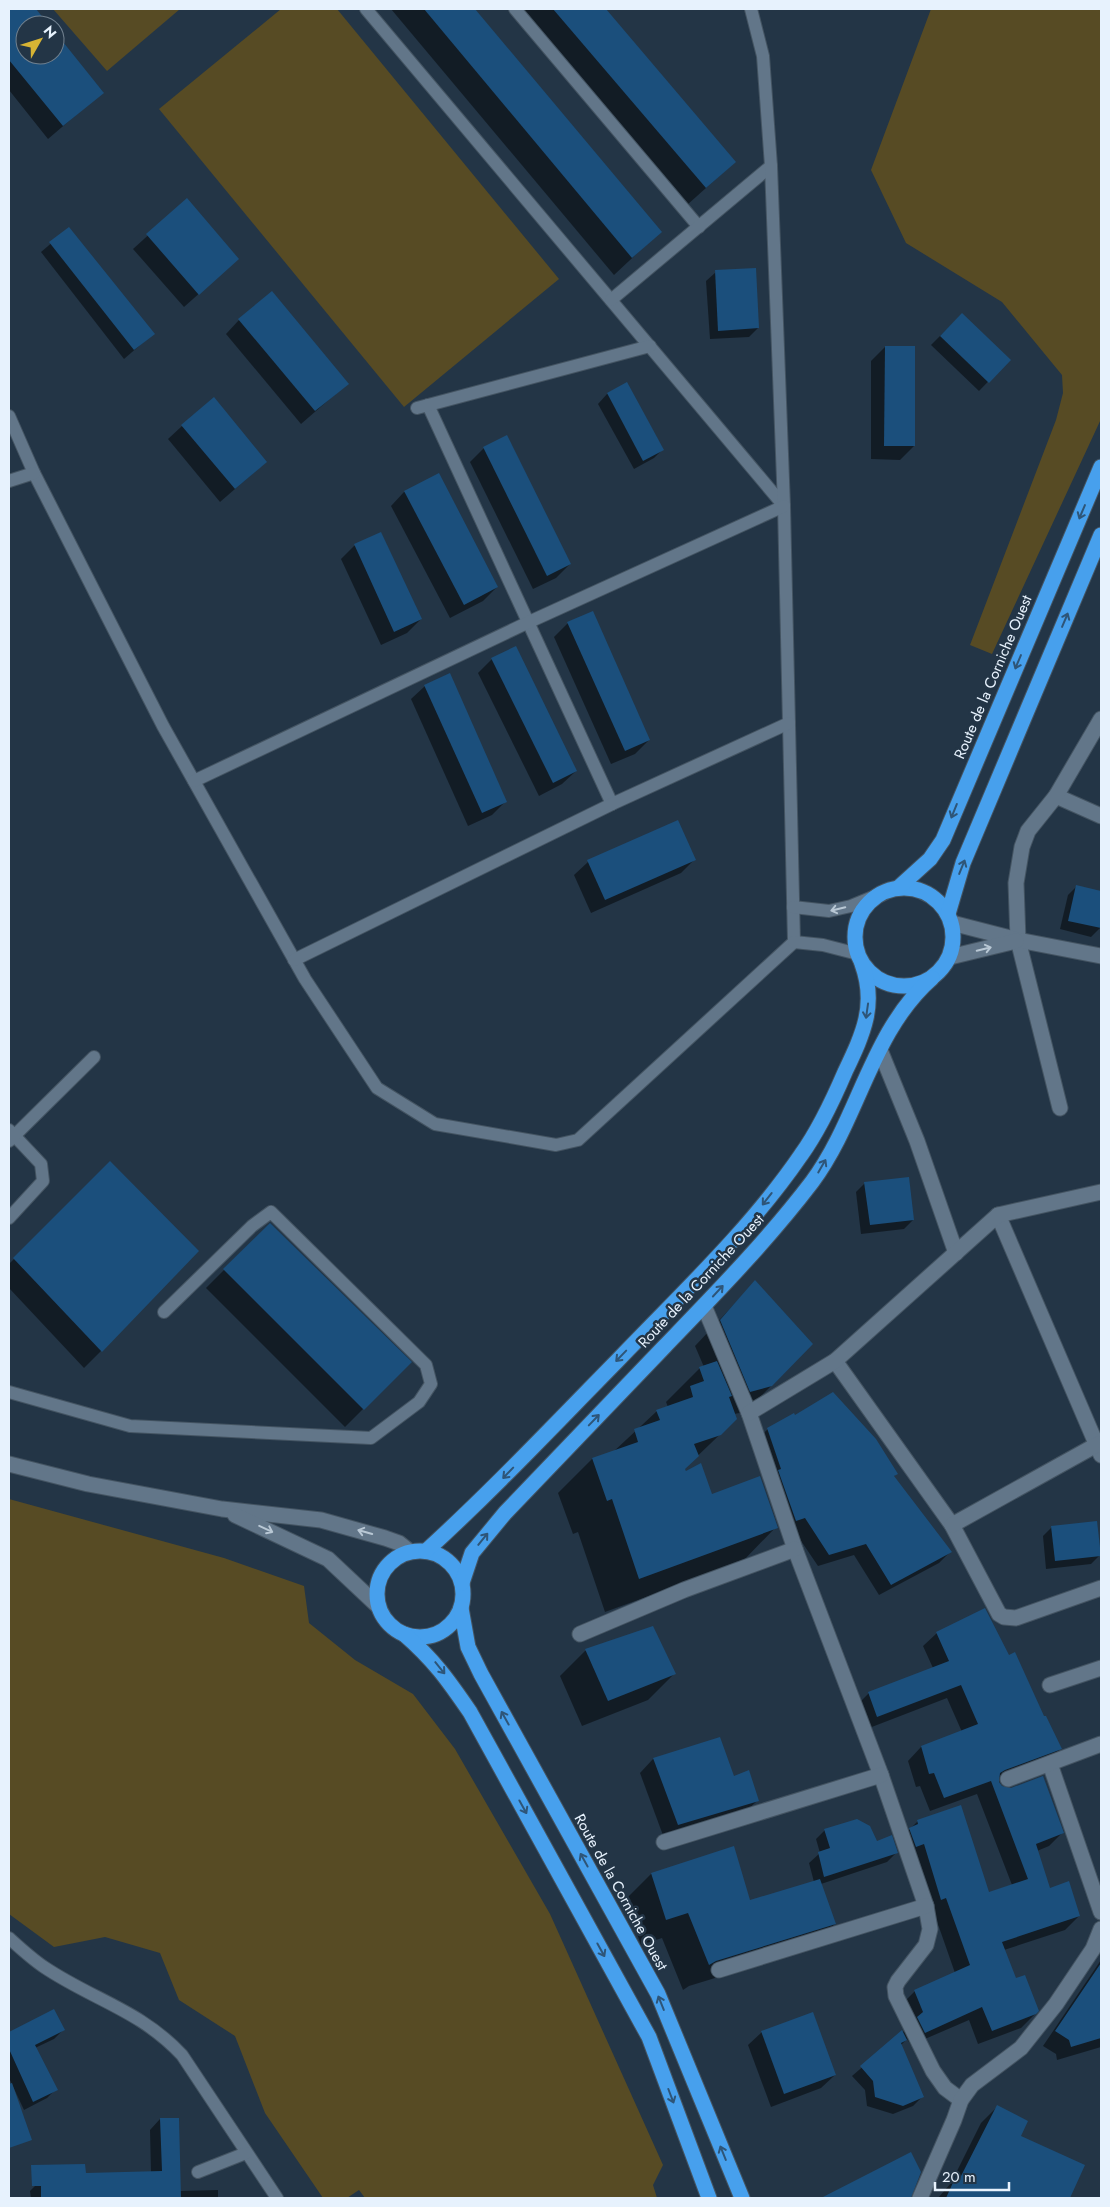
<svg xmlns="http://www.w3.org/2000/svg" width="1110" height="2207" font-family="Jost,sans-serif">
<rect width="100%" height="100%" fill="#233546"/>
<!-- green -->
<g fill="#574b24">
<polygon points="53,9 180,9 107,71"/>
<polygon points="281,9 337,9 559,279 404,407 159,109"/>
<polygon points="931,9 1101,9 1101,419 992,654 970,645 1056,420 1063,393 1062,375 1002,302 906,243 871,170"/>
<polygon points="9,1499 224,1558 304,1586 309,1623 355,1660 413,1694 455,1749 550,1914 663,2165 653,2185 657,2198 365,2198 359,2190 347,2198 323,2198 265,2113 235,2036 179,2000 160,1953 105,1937 54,1947 9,1914"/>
</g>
<!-- shadow -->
<g fill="#0007">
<polygon points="9,9 34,9 48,25 25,25 25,55 55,55 55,34 103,92 48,139 9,90"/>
<polygon points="391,9 473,9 660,232 614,275"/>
<polygon points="520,9 605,9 735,162 687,205"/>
<polygon points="187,200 238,259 184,307 133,249"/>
<polygon points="68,229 153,334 124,359 41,252"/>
<polygon points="716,272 758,328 749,337 710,339 706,281"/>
<polygon points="962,314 1009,360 979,391 931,345"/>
<polygon points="239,320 347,384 301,424 226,334"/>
<polygon points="885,347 914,446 900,460 871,459 871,361"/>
<polygon points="627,384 663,449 654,458 634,469 598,404 607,394"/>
<polygon points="182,426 266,462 220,502 168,439"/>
<polygon points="507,437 570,564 556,578 533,589 470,462 484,448"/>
<polygon points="438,475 497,587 483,601 450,618 391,506 404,492"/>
<polygon points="381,533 421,619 407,633 381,645 341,559 354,546"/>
<polygon points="568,623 649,740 635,754 611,764 554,637"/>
<polygon points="492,659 576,771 562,784 539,796 478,673"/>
<polygon points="425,686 506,801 492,815 468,826 411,699"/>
<polygon points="694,860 681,873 591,913 574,875 588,862"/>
<polygon points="1077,886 1101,892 1101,922 1100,928 1091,937 1060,929 1068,895"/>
<polygon points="110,1163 101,1351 84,1368 9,1288 9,1264"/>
<polygon points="865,1183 913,1220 904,1229 861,1234 856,1192"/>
<polygon points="270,1224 410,1362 345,1427 206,1288"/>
<polygon points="755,1282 771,1386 745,1412 734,1414 736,1419 684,1469 711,1496 776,1527 742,1562 605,1612 578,1532 573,1534 558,1493 592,1459 612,1453 657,1411 668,1407 666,1402 700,1368 704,1367 695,1346"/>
<polygon points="768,1429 897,1473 893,1477 950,1552 939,1563 879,1595 854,1555 818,1566 793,1529 756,1440"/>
<polygon points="1052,1527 1100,1555 1091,1564 1046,1569 1043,1536"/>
<polygon points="652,1627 674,1674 648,1700 582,1726 560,1676 585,1651"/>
<polygon points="937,1633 1009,1657 1061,1748 1047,1762 998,1780 1002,1788 1062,1833 1049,1846 1037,1851 1049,1889 1079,1916 1065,1930 1004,1950 1015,1980 1035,2014 1021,2028 978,2044 969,2020 911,2045 907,2039 901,2045 922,2097 913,2106 893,2114 867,2106 865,2090 852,2076 910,2026 901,2005 915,1991 955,1973 933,1910 911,1857 902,1860 896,1843 918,1821 988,1893 1012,1885 977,1794 930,1811 920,1786 916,1787 908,1761 921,1747 962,1732 947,1698 864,1730 855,1707 869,1693 933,1668 923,1646"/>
<polygon points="653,1759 733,1777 757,1801 743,1814 664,1838 640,1773"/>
<polygon points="825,1830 876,1842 896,1853 887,1862 821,1884 835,1924 809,1949 689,1986 683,1990 662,1938 641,1945 625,1900 651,1874 733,1848 750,1902 814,1882 809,1863 820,1853 816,1839"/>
<polygon points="1101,1960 1101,2047 1057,2060 1056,2054 1043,2046"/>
<polygon points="54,2011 63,2030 54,2039 35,2048 56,2089 47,2098 24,2110 9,2078 9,2033"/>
<polygon points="762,2032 835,2075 821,2088 771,2107 748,2045"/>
<polygon points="997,2107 1019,2137 1083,2166 1069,2198 938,2198 951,2183 981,2123"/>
<polygon points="160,2119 180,2191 218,2190 218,2198 67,2198 61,2186 151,2173 150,2130"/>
<polygon points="40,2181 51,2198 31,2198 30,2191"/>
<polygon points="832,2194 910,2194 911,2198 828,2198"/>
</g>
<!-- building -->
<g fill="#1b4f7c">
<polygon points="9,9 36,9 49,25 25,25 25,55 55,55 55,32 104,93 63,126 9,60"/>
<polygon points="424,9 475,9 662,232 632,258"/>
<polygon points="553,9 606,9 736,162 706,188"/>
<polygon points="187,198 239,259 199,295 146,234"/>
<polygon points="69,227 155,334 134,350 49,242"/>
<polygon points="756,268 759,328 718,331 715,270"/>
<polygon points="272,291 349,384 315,411 238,319"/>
<polygon points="962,313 1011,360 989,383 940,336"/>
<polygon points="885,346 915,346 915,446 884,446"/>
<polygon points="627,382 664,450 643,461 607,393"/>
<polygon points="214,397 267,462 235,489 181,425"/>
<polygon points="507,435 571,564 547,576 483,447"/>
<polygon points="439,473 498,587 464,605 404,491"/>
<polygon points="381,532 422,619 394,632 354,544"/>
<polygon points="593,611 650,740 625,751 567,622"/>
<polygon points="516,646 577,771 553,783 491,658"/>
<polygon points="450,673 507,802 482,813 424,685"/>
<polygon points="678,820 696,860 605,900 587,860"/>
<polygon points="1076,885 1101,891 1101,928 1068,921"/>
<polygon points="110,1161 199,1251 102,1352 13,1258"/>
<polygon points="909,1177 914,1220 870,1225 864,1182"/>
<polygon points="270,1223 412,1362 364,1410 223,1269"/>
<polygon points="755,1280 813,1344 772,1386 750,1392 720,1320"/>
<polygon points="717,1361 732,1396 729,1397 737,1419 721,1435 694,1444 699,1456 685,1469 686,1471 701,1463 712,1494 760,1476 778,1528 639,1579 612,1499 607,1501 592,1458 638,1442 634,1429 660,1420 656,1410 693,1397 690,1386 704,1381 699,1367"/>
<polygon points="833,1392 876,1439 898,1474 894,1476 952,1552 891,1585 866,1544 829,1555 805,1518 796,1521 778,1470 781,1469 767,1428 794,1413 795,1415"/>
<polygon points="1097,1521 1101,1556 1055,1561 1051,1526"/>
<polygon points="985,1608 1009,1655 1015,1652 1044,1716 1046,1716 1062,1749 1005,1770 1000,1773 999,1782 1002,1786 1011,1788 1043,1776 1064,1833 1036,1844 1050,1888 1069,1881 1080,1916 1002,1942 1016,1978 1025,1975 1039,2011 1036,2014 992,2031 982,2007 925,2033 917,2017 923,2012 914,1990 970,1965 946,1898 941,1900 924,1844 916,1847 909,1828 918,1824 917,1820 961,1805 989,1892 1028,1879 991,1781 944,1798 934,1773 929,1774 921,1746 978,1724 961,1685 877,1717 868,1692 949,1661 936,1632"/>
<polygon points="653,1626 676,1674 608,1701 585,1649"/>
<polygon points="720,1737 734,1776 749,1770 759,1801 678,1825 653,1758"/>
<polygon points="857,1819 870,1826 877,1841 892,1835 898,1853 824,1877 818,1852 830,1848 824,1829"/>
<polygon points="734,1846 750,1900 820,1879 836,1924 716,1961 709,1965 688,1913 666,1920 651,1873"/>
<polygon points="1101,1963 1101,2038 1071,2047 1069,2040 1055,2031"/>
<polygon points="54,2009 65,2030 35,2045 58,2090 33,2102 9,2049 9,2032"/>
<polygon points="813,2012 836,2075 784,2094 761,2031"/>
<polygon points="902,2030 907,2040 901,2043 924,2097 903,2106 875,2097 873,2081 860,2066"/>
<polygon points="12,2083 32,2140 9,2148 9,2084"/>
<polygon points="997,2105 1028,2121 1021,2136 1085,2165 1070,2198 946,2198 956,2176 960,2178"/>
<polygon points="160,2118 179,2118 181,2198 41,2198 41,2186 32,2186 31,2165 85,2164 86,2173 162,2171"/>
<polygon points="911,2152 921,2172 911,2198 821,2198"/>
</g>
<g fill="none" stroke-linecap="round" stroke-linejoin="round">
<defs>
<g id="lane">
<polyline points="366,9 784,506"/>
<polyline points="515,9 699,227"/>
<polyline points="611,300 771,166"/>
<polyline points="428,405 612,804"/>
<polyline points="417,408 650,346"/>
<polyline points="9,416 34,473 163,726 305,979 377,1088 435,1124 556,1145 578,1140 794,942 784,506 771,166 763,56 751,9"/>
<polyline points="9,481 34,473"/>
<polyline points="194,781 529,622 784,506"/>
<polyline points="793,907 829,911 851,906 880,894"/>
<polyline points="794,942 823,945 858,954"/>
<polyline points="294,960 612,804 789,723"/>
<polyline points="9,1130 41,1164 43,1181 9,1218"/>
<polyline points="9,1141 94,1057"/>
<polyline points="9,1392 130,1426 371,1438 419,1402 431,1384 426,1365 271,1212 252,1226 164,1312"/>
<path d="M 9,1938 C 20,1948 32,1959 44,1967 C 93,2000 140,2010 182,2055 L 277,2198"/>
<polyline points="198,2172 246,2153"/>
</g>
<g id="street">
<polyline points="1056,796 1101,816"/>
<polyline points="880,1050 917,1141 956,1253"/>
<polyline points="1060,1108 1018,940 1016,883 1022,847 1028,831 1056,796 1101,719"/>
<polyline points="998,1215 1101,1455"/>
<polyline points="704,1306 749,1413 795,1549 881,1775 926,1906 930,1929 926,1945 898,1981 895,1987 896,1996 933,2071 945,2088 961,2100"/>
<polyline points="835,1361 952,1525 999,1614 1004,1617 1016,1618 1101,1588"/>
<polyline points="749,1413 835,1361 998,1215 1101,1192"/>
<polyline points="952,1525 1098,1444"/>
<polyline points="580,1634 684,1590 795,1549"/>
<polyline points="1050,1685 1101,1668"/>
<polyline points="1050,1764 1101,1912"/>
<polyline points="1008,1779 1101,1744"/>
<polyline points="664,1842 881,1775"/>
<polyline points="719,1970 926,1906"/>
<polyline points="920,2198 954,2120 961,2100 972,2085 1021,2048 1056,2004 1093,1949 1101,1929"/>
</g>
<g id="secondary">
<polyline points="952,923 1018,940 1101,956"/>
<polyline points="950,957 1016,941"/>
<polyline points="9,1464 88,1484 222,1509 321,1520 385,1538 399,1543 409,1551"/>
<polyline points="235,1515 328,1559 378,1606"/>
</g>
<g id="highway">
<circle cx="904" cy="937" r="49"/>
<polyline points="898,888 930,859 943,840 1101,467"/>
<polyline points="948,914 963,863 1101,535"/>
<circle cx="420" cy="1594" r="43"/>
<path d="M 426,1551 C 493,1490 554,1425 617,1361 C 680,1295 749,1231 801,1155 C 819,1130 833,1100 845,1072 C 863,1034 877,1005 862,964"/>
<path d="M 462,1583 L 472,1553 L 505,1513 C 558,1457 612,1402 665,1346 C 716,1293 767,1241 812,1182 C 859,1119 871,1031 932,978"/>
<polyline points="461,1608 468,1647 481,1674 658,1994 742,2198"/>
<path d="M 404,1634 C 434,1660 448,1680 470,1712 L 649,2037 L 709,2198"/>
</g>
</defs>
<!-- lane casing -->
<use href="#lane" stroke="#445462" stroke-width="14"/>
<!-- street casing -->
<use href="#street" stroke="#445462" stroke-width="17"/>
<!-- secondary casing -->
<use href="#secondary" stroke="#445462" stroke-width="17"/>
<!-- highway casing -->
<use href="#highway" stroke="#445462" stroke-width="17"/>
<!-- lane -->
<use href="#lane" stroke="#627689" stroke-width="12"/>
<!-- street -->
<use href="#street" stroke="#627689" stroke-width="15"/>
<!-- secondary -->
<use href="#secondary" stroke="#627689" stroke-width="15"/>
<!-- highway -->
<use href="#highway" stroke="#47a0ed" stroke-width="15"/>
</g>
<!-- one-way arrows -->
<defs><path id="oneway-shaft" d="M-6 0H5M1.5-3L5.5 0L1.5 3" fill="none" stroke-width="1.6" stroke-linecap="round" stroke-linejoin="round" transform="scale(1.25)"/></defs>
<g stroke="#2e5578">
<use href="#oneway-shaft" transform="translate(1082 512) rotate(113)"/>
<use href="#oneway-shaft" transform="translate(1065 620) rotate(-67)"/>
<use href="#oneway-shaft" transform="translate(1018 662) rotate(113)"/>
<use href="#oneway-shaft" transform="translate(954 811) rotate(112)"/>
<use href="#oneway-shaft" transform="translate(962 867) rotate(-68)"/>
<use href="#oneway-shaft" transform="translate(867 1011) rotate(98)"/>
<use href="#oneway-shaft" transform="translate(822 1166) rotate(-60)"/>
<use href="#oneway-shaft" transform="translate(767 1199) rotate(128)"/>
<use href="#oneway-shaft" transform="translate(718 1291) rotate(-47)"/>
<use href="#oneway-shaft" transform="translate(621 1356) rotate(134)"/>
<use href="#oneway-shaft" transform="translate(594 1420) rotate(-46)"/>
<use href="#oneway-shaft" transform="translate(508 1473) rotate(134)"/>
<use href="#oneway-shaft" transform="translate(483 1539) rotate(-51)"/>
<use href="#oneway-shaft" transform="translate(440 1668) rotate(51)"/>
<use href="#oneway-shaft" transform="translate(505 1718) rotate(-119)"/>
<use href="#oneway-shaft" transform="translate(523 1807) rotate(61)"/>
<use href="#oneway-shaft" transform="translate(584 1860) rotate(-119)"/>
<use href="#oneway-shaft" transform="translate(601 1950) rotate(61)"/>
<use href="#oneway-shaft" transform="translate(661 2003) rotate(-112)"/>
<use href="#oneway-shaft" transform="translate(671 2096) rotate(69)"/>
<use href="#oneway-shaft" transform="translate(723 2153) rotate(-112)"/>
</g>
<g stroke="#b8c7d4">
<use href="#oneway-shaft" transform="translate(838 909) rotate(166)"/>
<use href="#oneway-shaft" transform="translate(984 949) rotate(-14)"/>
<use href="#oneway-shaft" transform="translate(266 1529) rotate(25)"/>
<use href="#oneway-shaft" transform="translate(365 1532) rotate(-164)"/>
</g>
<g text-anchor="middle" stroke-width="5" stroke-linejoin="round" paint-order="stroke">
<!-- street labels -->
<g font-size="15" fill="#e7f2fd" stroke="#233546">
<text transform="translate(993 677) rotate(-67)" y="5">Route de la Corniche Ouest</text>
<text transform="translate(701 1281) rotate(-47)" y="5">Route de la Corniche Ouest</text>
<text transform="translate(621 1892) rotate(61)" y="5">Route de la Corniche Ouest</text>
</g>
</g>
<!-- border -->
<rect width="1110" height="2207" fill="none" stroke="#e7f2fd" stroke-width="20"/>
<!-- north arrow -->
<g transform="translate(40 40) rotate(51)"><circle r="24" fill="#233546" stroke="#71818f"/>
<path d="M0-4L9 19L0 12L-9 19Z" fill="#d7b434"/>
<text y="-8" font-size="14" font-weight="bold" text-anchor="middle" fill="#e7f2fd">N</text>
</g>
<!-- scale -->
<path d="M935 2182v8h74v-8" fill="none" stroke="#e7f2fd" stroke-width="2.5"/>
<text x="942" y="2182" font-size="15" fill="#e7f2fd" stroke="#233546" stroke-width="4" paint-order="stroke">20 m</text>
</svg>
